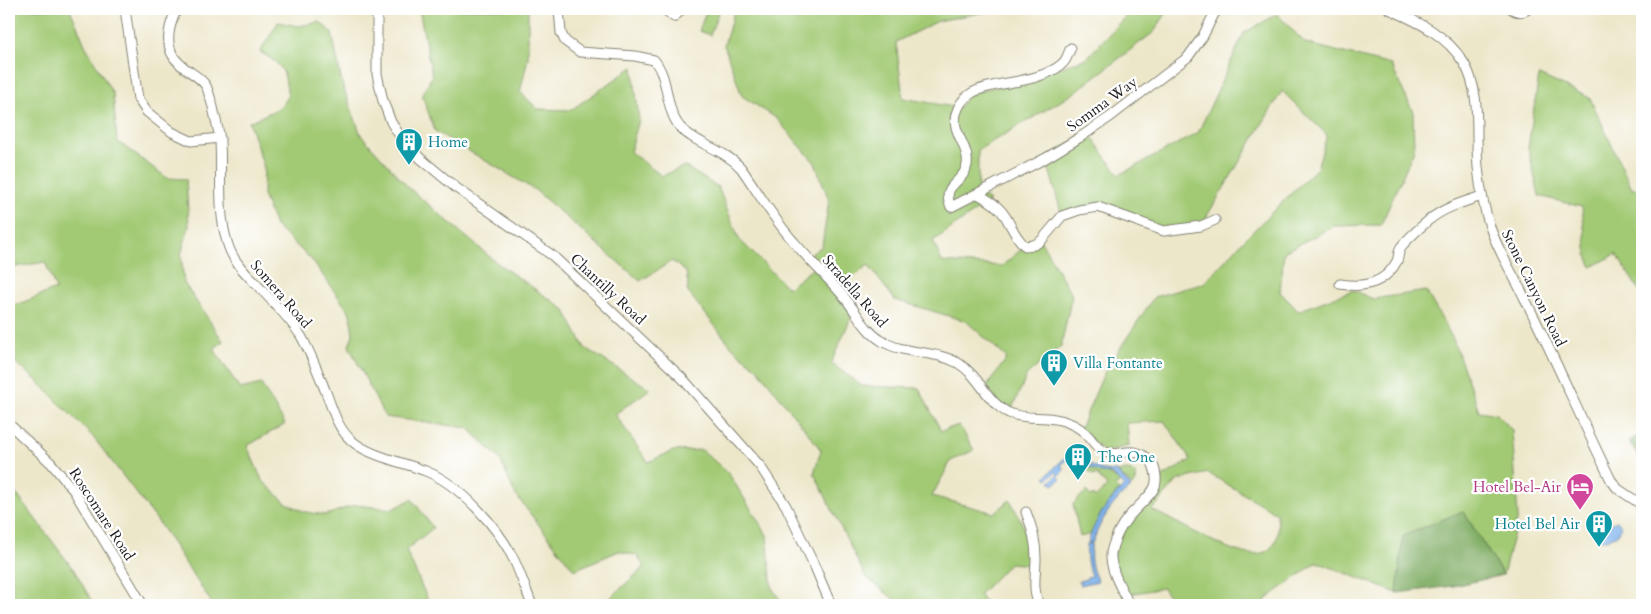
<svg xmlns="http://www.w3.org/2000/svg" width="1651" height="614" font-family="Cardo,serif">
<rect width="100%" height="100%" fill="#fff"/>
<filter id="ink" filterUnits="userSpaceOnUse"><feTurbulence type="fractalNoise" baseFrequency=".02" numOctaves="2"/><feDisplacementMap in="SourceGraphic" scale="10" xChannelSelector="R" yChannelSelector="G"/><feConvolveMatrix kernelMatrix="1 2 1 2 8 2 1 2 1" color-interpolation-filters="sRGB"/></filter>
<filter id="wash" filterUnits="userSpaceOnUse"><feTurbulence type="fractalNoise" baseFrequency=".0096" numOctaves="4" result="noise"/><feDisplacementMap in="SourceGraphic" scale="20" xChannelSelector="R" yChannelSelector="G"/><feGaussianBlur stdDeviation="1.12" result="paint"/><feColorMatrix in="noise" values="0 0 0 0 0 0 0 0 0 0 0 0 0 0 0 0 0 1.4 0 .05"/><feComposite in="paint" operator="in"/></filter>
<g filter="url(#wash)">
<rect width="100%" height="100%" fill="#ede7ca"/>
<!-- green -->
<g fill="#a2ca75" stroke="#5f7348" fill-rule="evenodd">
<polygon points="9,9 70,9 85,45 113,94 117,141 167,178 186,179 189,227 181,254 184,283 223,341 214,349 240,389 261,384 285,424 247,446 262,480 286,503 305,512 326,515 355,505 393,509 412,499 433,528 406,550 430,605 213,605 157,520 93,437 35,379 9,357 9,308 56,289 45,262 9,268"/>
<path d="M 419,9 L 528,9 L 528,58 L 520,92 L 538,109 L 571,110 L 633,67 L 639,120 L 630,152 L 662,176 L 684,166 L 718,187 L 739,239 L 788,288 L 816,266 L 807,257 L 822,246 L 829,200 L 815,163 L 776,118 L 742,96 L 724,45 L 735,9 L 1000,9 L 938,21 L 896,42 L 903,98 L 959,108 L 969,94 L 1041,74 L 1087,58 L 1132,9 L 1169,9 L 1154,32 L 1071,95 L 978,150 L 978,194 L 990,201 L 933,241 L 942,262 L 1002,266 L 1025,246 L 1041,241 L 1072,295 L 1061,346 L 1027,375 L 1010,413 L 985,389 L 1007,358 L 966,321 L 895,300 L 868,265 L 838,290 L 854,311 L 831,363 L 862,386 L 919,388 L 941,431 L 959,425 L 974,450 L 951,461 L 932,496 L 994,513 L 1010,500 C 1021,520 1032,541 1031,565 L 1010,563 L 979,595 L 988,605 L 898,605 L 896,601 L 865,576 L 814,473 L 821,450 L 758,369 L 732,347 L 687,291 L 688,284 L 686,272 L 672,261 L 640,281 L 535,190 L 435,131 L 422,95 L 432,76 Z"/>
<polygon points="707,9 719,10 710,35 699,31"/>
<path d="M 1277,14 L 1305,43 L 1391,65 L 1413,112 L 1414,150 L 1381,225 L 1334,226 L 1284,252 L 1280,292 L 1298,311 L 1353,290 L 1373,299 L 1426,291 L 1453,339 L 1479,411 L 1497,414 L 1512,430 L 1518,517 L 1503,575 L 1463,511 L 1404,536 L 1397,593 L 1317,562 L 1265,600 L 1267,605 L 1174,605 L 1163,588 L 1124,595 L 1115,565 L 1114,557 L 1116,548 L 1127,524 L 1153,499 L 1159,491 L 1162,477 L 1191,460 L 1164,421 L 1127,423 L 1129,446 L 1104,452 L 1080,429 L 1105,371 L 1154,297 L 1204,283 L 1246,238 L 1317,168 L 1327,135 L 1282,91 L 1201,226 L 1164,231 L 1098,207 L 1062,216 L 1046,158 L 1088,132 L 1119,175 L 1198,133 L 1244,33 ZM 1208,473 L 1276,513 C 1283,541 1271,561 1240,552 C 1228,549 1216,542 1204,537 C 1187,528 1170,519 1152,510 L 1178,480 Z"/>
<path d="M 278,22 L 298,26 L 320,22 L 332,33 L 342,84 L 361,135 L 409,188 L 497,263 L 564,309 L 585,348 L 650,389 L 615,414 L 648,462 L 673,451 L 702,450 L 729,474 L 767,535 L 772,588 L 784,605 L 598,605 L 607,601 L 644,567 L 638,556 L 619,551 L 574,570 L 515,494 L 500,459 L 468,428 L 385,417 L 349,346 L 353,334 L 350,313 L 311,259 L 275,226 L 263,195 L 264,168 L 249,122 L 280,108 L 288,97 C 284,69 285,67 260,52 Z"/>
<polygon points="1539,75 1590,98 1632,189 1642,188 1642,295 1616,254 1592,267 1587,256 1582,207 1539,196 1528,148"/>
<path d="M 1088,467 C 1101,473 1110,472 1120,482 L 1115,486 L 1119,490 L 1101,513 L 1091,534 L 1080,537 L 1073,504 L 1086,491 L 1091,497 L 1093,495 L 1095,498 L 1107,486 L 1096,474 L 1094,476 L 1086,469 Z"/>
<polygon points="1126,470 1132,471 1136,475 1136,482 1132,486 1118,472"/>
<polygon points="9,487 18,496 74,570 94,605 9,605"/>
</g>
<!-- forest -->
<g fill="#81ae66" stroke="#4e6541">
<polygon points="1642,434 1642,459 1628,441"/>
<polygon points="1463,511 1503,575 1453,586 1397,593 1403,536"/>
</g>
<!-- water -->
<g fill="#80b4ed" stroke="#4e6884">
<path d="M 1073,450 C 1086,464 1097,471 1116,471 L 1131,487 C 1113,502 1100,520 1093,542 L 1088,543 C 1094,520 1108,502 1124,486 L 1112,474 L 1101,473 L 1088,467 L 1085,468 L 1080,463 L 1075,467 L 1068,459 L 1061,465 L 1065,469 L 1058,476 L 1061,479 L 1053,485 L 1050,482 L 1058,474 L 1056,472 L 1047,479 L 1045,477 Z"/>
<path d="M 1617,521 L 1621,525 L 1617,535 L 1607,540 L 1600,539 C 1600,529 1608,524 1617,521 Z"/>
<path d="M 1092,543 C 1089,556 1091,570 1098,581 L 1080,585 L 1079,581 L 1087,579 L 1087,577 L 1091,576 C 1087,565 1086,556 1087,544 Z"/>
</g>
</g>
<g filter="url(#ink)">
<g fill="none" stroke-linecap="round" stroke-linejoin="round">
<defs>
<g id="minor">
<polyline points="125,9 138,99 147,112 172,132 191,141 220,138"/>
<path d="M 177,9 C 168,27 163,49 180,64 C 188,72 200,76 206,86 C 209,92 211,101 213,107 C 215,118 219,130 220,141 C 222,176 217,212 228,245 C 233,261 245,273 257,285 C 271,300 290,318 301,336 C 312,355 319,375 327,395 C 333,411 338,429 352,441 C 371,457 404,462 428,472 C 461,486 499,528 514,560 C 521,575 526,590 532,605"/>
<polyline points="377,9 377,74 383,101 391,122 400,136 420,158 455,187 553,256 683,379 760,466 786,506 815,567 831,605"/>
<path d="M 559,9 L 561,33 L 565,41 L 580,52 L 635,56 L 654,60 C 670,79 664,108 680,127 C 695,144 724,149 741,168 C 758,192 774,220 794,242 C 810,261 829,279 845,298 C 857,313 865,331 882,341 C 905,355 935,350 958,363 C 980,376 987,403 1009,413 C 1028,421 1049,414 1069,423 C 1077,426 1084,431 1090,438 C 1094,443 1097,448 1103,451 C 1122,460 1129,441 1152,462 C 1163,488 1151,493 1134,511 C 1126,519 1119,529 1115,540 C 1113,545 1110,552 1111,558 C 1112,575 1123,590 1129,605"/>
<polyline points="664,9 674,17 682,9"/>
<path d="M 1389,9 C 1418,22 1446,34 1464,63 C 1482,93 1475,134 1478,167 C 1480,188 1484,208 1490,227 C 1498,251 1512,272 1523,295 C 1554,356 1581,419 1611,480 L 1618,489 L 1642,505"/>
<path d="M 1512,9 C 1516,12 1523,13 1528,9"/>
<path d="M 1071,48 C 1067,54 1068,59 1062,64 C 1046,78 1018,81 997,85 C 988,87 976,89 969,95 C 963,99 958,107 956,114 C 951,132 970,147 967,165 C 964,184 940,183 951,207 L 1046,158 L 1079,138 L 1110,117 L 1188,57 L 1203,36 L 1214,14 L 1219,9"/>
<path d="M 978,194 C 988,200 999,206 1005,216 C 1012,227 1015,237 1025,246 L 1034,245 L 1041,241 L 1062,216 L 1079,210 L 1098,207 L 1164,231 L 1201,226 L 1215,220"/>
<path d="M 1340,284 C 1363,288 1385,284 1397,261 C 1399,257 1398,251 1401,247 C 1409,237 1420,228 1429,220 C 1445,207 1464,202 1482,196"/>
<polyline points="9,424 51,463 74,491 143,605"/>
<path d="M 1026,512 C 1032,527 1036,542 1036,558 C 1036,574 1032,590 1039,605"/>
</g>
</defs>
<!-- minor casing -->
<use href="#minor" stroke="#848273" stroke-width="11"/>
<!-- minor -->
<use href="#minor" stroke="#fff" stroke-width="9"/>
</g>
</g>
<!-- icons -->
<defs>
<symbol id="building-pin" viewBox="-11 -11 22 30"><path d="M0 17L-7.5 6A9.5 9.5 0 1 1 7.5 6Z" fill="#0f9aa8" stroke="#fff"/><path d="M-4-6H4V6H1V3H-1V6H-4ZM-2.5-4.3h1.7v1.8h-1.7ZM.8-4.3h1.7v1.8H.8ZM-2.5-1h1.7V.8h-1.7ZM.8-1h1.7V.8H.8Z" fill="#fff"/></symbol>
<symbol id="hotel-pin" viewBox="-11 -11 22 30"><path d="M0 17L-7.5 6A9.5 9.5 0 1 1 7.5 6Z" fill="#d1479c" stroke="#fff"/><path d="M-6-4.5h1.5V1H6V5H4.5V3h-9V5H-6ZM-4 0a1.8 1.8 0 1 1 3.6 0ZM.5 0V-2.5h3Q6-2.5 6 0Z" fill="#fff"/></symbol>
</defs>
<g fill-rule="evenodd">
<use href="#building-pin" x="393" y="126" width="32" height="43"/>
<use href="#building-pin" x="1038" y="347" width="32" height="43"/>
<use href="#building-pin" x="1062" y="441" width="32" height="43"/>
<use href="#hotel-pin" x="1564" y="471" width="32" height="43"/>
<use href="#building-pin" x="1583" y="508" width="32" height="43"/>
</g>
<g text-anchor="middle" stroke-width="4.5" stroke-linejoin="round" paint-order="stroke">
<!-- street labels -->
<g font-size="15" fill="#1c1c1c" stroke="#fff">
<text transform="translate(1102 104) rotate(-36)" y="5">Somma Way</text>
<text transform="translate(1534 288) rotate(64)" y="5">Stone Canyon Road</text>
<text transform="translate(608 289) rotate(43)" y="5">Chantilly Road</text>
<text transform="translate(855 291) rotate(49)" y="5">Stradella Road</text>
<text transform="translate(281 294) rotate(49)" y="5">Somera Road</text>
<text transform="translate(102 514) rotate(57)" y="5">Roscomare Road</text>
</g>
<!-- culture labels -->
<g font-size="15" fill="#0d838f" stroke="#fff" text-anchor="start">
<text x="428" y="147">Home</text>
<text x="1073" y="368">Villa Fontante</text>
<text x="1097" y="462">The One</text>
<text x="1580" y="529" text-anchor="end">Hotel Bel Air</text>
</g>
<!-- hotel labels -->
<g font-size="15" fill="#b23c85" stroke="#fff" text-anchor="end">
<text x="1561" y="492">Hotel Bel-Air</text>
</g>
</g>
<!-- margin -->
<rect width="1651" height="614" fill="none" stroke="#fff" stroke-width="30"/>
</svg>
